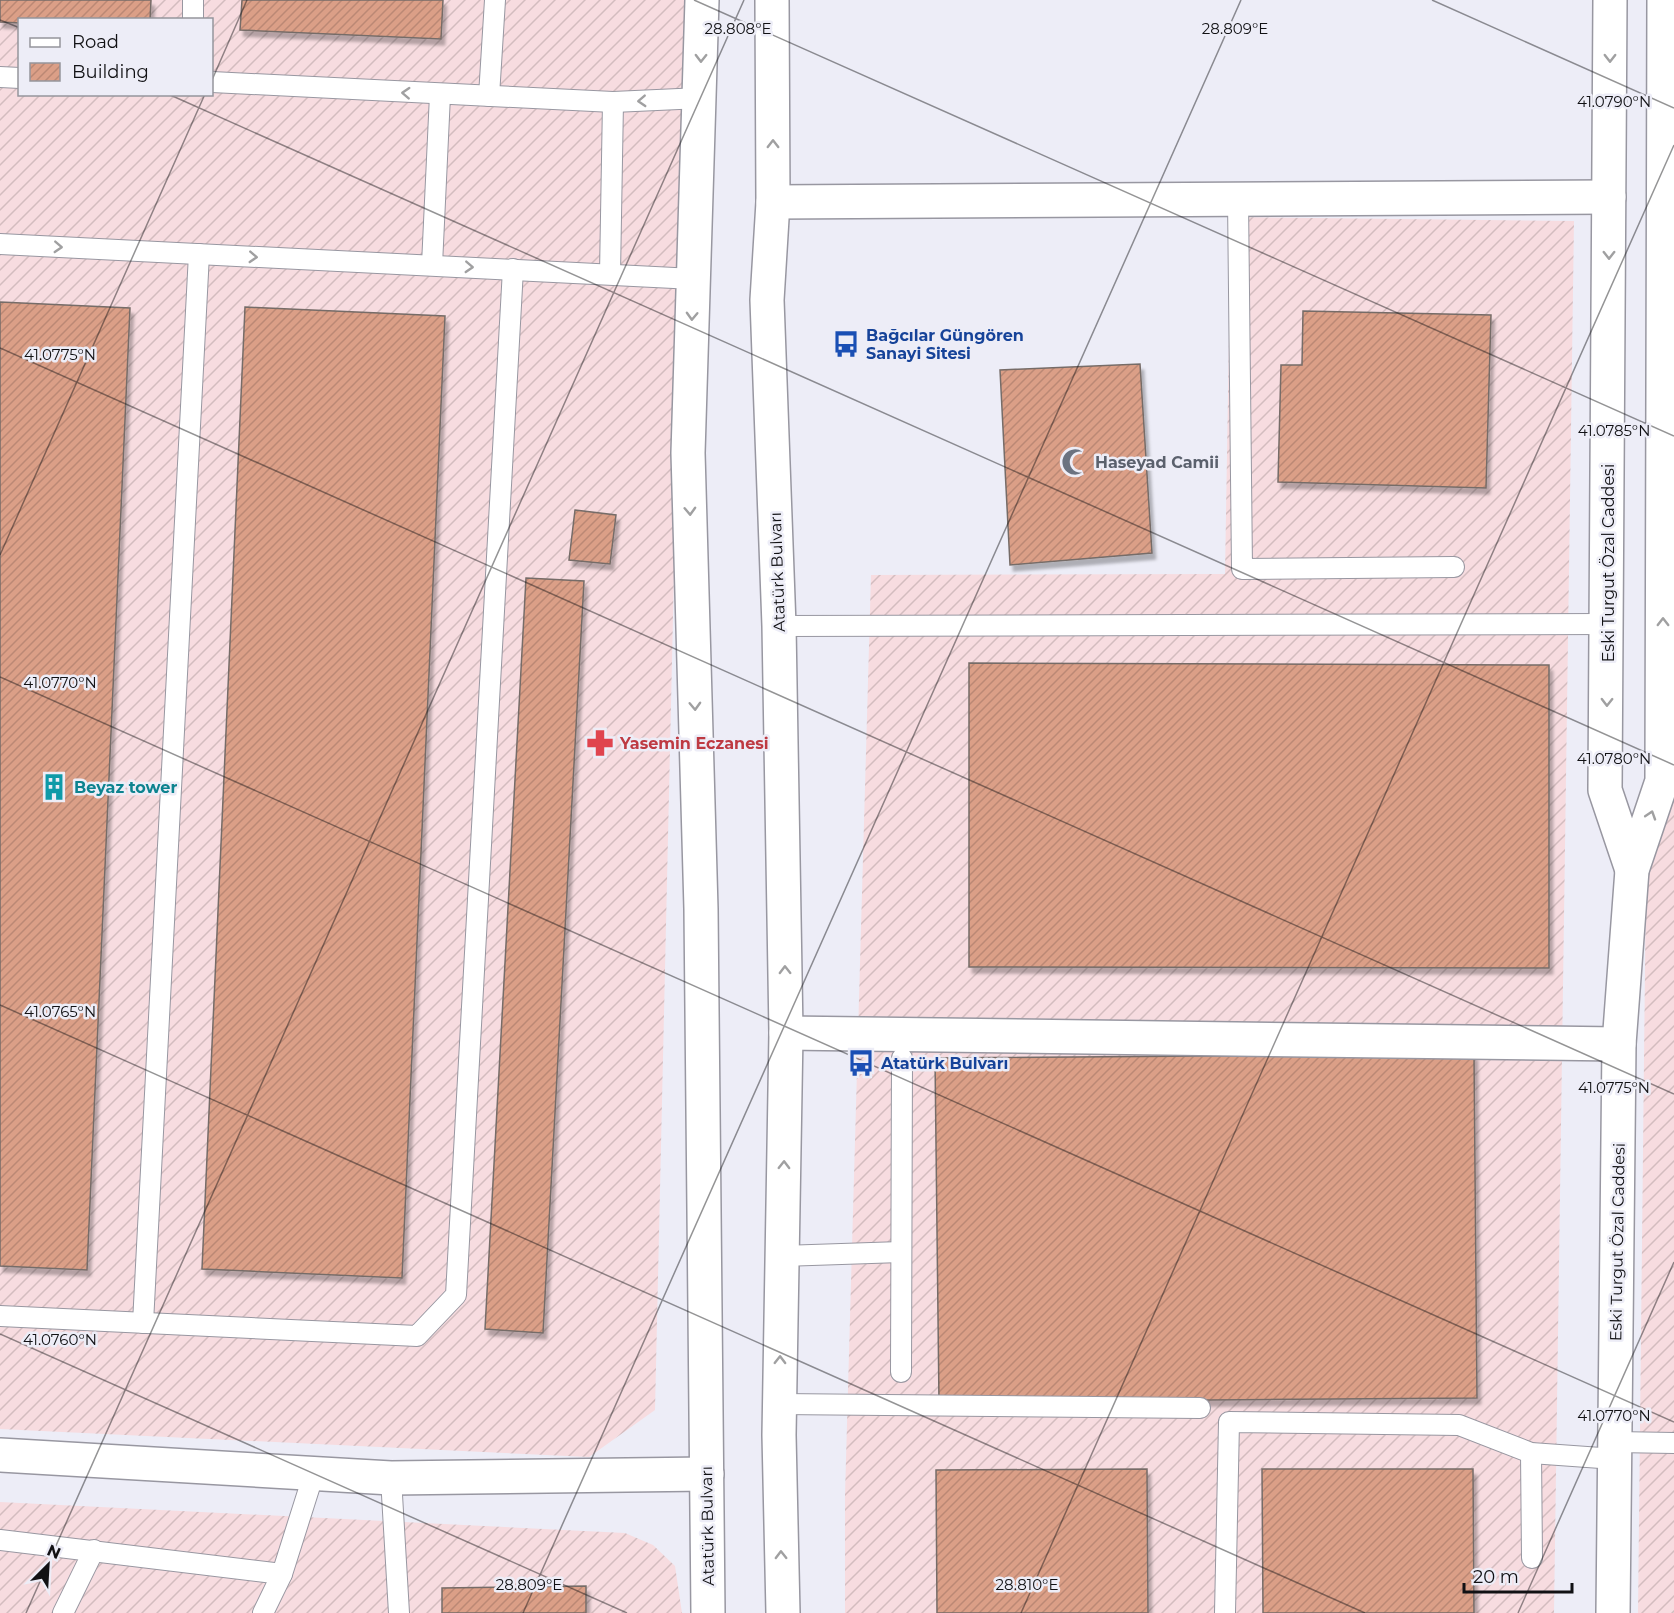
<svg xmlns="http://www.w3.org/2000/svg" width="1674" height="1613" font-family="Montserrat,sans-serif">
<defs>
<pattern id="industrial-furrows" width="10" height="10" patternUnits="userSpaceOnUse" patternTransform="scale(1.5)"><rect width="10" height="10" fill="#f7dce0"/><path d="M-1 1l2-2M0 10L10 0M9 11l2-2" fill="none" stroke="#d3bcbf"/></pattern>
<pattern id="building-hatch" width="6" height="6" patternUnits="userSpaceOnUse" patternTransform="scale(1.5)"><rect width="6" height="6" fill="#db9f87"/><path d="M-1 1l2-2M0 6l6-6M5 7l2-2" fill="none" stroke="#bb8874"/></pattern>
<filter id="shadow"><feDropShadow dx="3.5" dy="6" stdDeviation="1.5" flood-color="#0004"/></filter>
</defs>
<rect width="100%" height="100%" fill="#ededf7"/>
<!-- industrial -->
<g fill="url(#industrial-furrows)" fill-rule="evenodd">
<path d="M 0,0 L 687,0 L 655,1410 L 589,1457 L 0,1429 ZM 20,20 L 212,20 L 212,94 L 20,94 Z"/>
<polygon points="1674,0 1674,1613 1638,1613 1653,231"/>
<polygon points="1231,217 1574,221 1554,1613 845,1613 845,1495 871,575 1225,574"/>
<polygon points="0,1502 625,1533 653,1545 675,1566 682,1613 0,1613"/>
</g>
<!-- building -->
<g fill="url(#building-hatch)" stroke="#766c68" stroke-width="1.5" filter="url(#shadow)">
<polygon points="0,0 151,0 150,20 20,20 20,23 0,22"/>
<polygon points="242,0 443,0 441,39 240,30"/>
<polygon points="0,302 130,308 87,1270 0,1266"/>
<polygon points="245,307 445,316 402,1278 202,1269"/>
<polygon points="1303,311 1491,315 1486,488 1278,482 1281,365 1302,365"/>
<polygon points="1140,364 1152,553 1010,565 1000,370"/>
<polygon points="575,510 616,515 610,564 569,560"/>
<polygon points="526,578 584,581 543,1333 485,1329"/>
<polygon points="969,663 1549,665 1549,968 969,967"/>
<polygon points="1474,1054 1477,1398 939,1402 935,1058"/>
<polygon points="1147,1469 1148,1613 937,1613 936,1470"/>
<polygon points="1262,1469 1473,1469 1474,1613 1263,1613"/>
<polygon points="586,1586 586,1613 442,1613 442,1588"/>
</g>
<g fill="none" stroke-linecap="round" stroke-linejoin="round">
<defs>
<g id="lane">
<polyline points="193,20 193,0"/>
<polyline points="0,77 20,78"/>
<polyline points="212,82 613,102 701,98"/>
<polyline points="489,96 495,0"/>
<polyline points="1238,199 1242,569 1454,567"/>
<polyline points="0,244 694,279"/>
<polyline points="432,265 440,95"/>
<polyline points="610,274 613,102"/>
<polyline points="779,626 1608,624"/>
<polyline points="782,1256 901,1252"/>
<polyline points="0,1316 417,1336 456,1295 513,269"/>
<polyline points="143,1323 199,254"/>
<polyline points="901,1372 902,1058"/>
<polyline points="779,1404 1200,1408"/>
<polyline points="1615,1442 1674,1443"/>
<polyline points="1531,1453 1532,1558"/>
<polyline points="391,1478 399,1613"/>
<polyline points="0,1540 282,1574"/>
<polyline points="63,1613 94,1550"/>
<polyline points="263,1613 282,1574 314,1473"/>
<polyline points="1225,1613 1229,1422 1459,1425 1531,1453 1615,1459"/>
</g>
<g id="street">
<polyline points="1610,0 1605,790 1632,870"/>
<polyline points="773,202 1609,197"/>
<polyline points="786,1033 1619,1044"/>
<polyline points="0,1455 391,1478 707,1474"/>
<polyline points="1613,1613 1619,1044 1632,870 1662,781 1664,0"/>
</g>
<g id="primary">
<polyline points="702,0 688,453 701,909 708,1613"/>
<polyline points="772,0 773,202 767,300 779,626 786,1033 779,1435 783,1613"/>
</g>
</defs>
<!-- lane casing -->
<use href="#lane" stroke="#9897a1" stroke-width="22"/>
<!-- street casing -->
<use href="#street" stroke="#9897a1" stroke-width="36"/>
<!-- primary casing -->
<use href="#primary" stroke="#9897a1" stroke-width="36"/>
<!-- lane -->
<use href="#lane" stroke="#fff" stroke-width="20"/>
<!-- street -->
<use href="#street" stroke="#fff" stroke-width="33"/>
<!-- primary -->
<use href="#primary" stroke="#fff" stroke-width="33"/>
</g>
<!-- one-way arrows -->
<defs><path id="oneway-chevron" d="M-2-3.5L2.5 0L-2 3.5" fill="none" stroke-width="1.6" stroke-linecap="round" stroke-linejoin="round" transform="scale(1.5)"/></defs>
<g stroke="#a0a0a1">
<use href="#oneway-chevron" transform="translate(701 58) rotate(91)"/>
<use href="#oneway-chevron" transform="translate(1610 58) rotate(90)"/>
<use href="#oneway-chevron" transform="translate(406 93) rotate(-177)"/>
<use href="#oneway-chevron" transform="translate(642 101) rotate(177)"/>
<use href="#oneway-chevron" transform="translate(773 144) rotate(-90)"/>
<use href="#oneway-chevron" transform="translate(58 247) rotate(3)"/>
<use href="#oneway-chevron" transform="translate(1609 255) rotate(90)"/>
<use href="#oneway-chevron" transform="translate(253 257) rotate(3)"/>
<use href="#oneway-chevron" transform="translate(469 267) rotate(3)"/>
<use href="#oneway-chevron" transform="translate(692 316) rotate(92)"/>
<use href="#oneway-chevron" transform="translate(690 511) rotate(88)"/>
<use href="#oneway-chevron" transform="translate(1663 622) rotate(-90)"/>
<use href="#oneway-chevron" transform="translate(1607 702) rotate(91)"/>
<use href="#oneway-chevron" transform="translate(695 706) rotate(88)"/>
<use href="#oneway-chevron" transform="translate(1651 815) rotate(-72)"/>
<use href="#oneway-chevron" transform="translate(785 970) rotate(-91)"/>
<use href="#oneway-chevron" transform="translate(784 1165) rotate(-89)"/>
<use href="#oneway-chevron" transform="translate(780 1360) rotate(-89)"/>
<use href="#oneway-chevron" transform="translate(781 1555) rotate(-91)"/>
</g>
<!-- ticks -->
<path fill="none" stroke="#111114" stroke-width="1.5" stroke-opacity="0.45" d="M 694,0 L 1674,436M 1432,0 L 1674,108M 0,20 L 20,28M 212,80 L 247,0M 168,94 L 1674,765M 0,348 L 1674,1094M 0,555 L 205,94M 0,677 L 1674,1422M 0,1005 L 1365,1613M 0,1334 L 627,1613M 26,1613 L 744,0M 523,1613 L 1241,0M 1021,1613 L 1674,145M 1518,1613 L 1674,1262"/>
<!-- icons -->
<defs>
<symbol id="bus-bare" viewBox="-9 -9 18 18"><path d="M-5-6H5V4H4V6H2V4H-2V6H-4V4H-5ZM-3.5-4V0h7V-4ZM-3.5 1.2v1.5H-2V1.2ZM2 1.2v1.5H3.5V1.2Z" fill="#1a4fb4" stroke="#ededf7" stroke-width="2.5" paint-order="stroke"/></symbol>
<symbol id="mosque-bare" viewBox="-9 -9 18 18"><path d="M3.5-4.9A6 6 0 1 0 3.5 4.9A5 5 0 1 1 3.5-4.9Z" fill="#6b7280" stroke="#ededf7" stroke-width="2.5" paint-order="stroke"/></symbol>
<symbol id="pharmacy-bare" viewBox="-9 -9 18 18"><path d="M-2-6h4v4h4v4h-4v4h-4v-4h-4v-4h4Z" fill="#e0444e" stroke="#ededf7" stroke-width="2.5" paint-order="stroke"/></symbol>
<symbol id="building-bare" viewBox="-9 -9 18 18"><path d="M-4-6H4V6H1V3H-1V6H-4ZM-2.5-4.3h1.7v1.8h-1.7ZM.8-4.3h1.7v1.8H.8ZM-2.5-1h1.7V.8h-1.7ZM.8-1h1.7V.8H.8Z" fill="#0f9aa8" stroke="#ededf7" stroke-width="2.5" paint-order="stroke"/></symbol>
</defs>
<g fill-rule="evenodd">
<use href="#bus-bare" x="827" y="325" width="38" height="38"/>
<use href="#mosque-bare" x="1056" y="443" width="38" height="38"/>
<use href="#pharmacy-bare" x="581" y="724" width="38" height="38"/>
<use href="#building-bare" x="35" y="768" width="38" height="38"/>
<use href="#bus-bare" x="842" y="1044" width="38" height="38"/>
</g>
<g text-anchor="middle" stroke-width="5" stroke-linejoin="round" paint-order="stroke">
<!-- transit labels -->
<g font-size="16" font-weight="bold" fill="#164399" stroke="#ededf7" text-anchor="start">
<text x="866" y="341">Bağcılar Güngören<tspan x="866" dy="18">Sanayi Sitesi</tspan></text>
<text x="881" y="1069">Atatürk Bulvarı</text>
</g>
<!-- worship labels -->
<g font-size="16" font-weight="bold" fill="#5b616d" stroke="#ededf7" text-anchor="start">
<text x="1095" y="468">Haseyad Camii</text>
</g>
<!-- street labels -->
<g font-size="16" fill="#111114" stroke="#ededf7">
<text transform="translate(1608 563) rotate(-90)" y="6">Eski Turgut Özal Caddesi</text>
<text transform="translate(777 572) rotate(-92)" y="6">Atatürk Bulvarı</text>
<text transform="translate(1617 1242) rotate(-89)" y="6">Eski Turgut Özal Caddesi</text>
<text transform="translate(707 1526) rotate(-91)" y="6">Atatürk Bulvarı</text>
</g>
<!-- health labels -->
<g font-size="16" font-weight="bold" fill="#be3a42" stroke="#ededf7" text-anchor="start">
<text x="620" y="749">Yasemin Eczanesi</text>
</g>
<!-- culture labels -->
<g font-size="16" font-weight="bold" fill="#0d838f" stroke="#ededf7" text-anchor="start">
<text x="74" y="793">Beyaz tower</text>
</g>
</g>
<g font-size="15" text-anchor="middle" fill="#111114" stroke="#ededf7" stroke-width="5" stroke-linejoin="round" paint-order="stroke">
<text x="738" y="34">28.808°E</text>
<text x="1235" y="34">28.809°E</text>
<text x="1614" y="107">41.0790°N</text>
<text x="60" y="360">41.0775°N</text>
<text x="1614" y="436">41.0785°N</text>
<text x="60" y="688">41.0770°N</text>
<text x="1614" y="764">41.0780°N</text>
<text x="60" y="1017">41.0765°N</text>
<text x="1614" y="1093">41.0775°N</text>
<text x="60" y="1345">41.0760°N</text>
<text x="1614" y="1421">41.0770°N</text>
<text x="529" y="1590">28.809°E</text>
<text x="1027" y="1590">28.810°E</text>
</g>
<!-- legend -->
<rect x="18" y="18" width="195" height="78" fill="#ededf7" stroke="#95959c" stroke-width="1.5"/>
<rect x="30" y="38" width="30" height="9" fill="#ffffff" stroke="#95959c" stroke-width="1.5"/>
<text x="72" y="48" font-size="18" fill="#111114">Road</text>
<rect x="30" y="63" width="30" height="18" fill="url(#building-hatch)" stroke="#95959c" stroke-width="1.5"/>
<text x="72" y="78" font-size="18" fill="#111114">Building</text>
<!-- north arrow -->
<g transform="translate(48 1565) rotate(24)" stroke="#ededf7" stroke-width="4.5" paint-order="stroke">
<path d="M0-4.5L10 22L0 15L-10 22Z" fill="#111114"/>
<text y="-9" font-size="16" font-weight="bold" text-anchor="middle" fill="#111114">N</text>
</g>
<!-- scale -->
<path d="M1464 1583v9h108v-9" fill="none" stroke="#111114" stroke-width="3"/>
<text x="1473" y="1583" font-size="18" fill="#111114" stroke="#ededf7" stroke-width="4.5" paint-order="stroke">20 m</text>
</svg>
